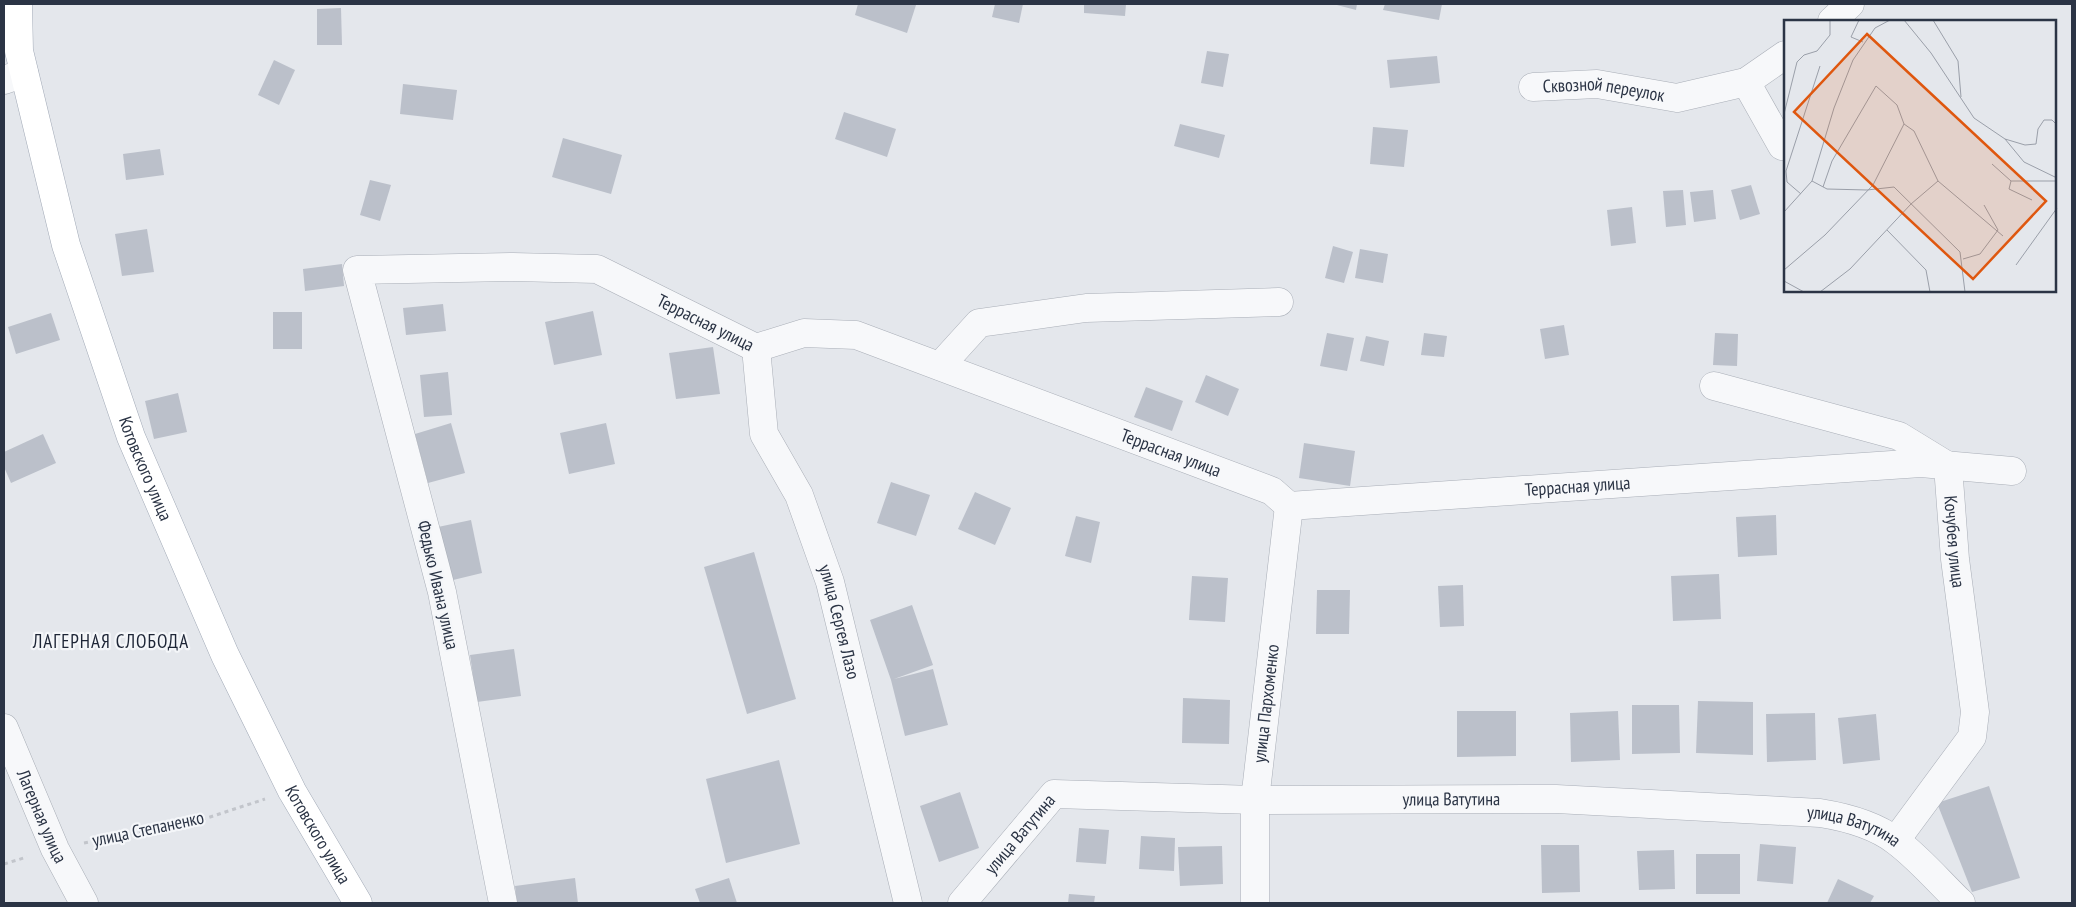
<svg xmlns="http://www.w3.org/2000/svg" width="2076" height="907" font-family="'PT Sans Narrow',sans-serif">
<rect width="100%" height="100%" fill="#e4e7ec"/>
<!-- building -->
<g fill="#bbc0ca">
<polygon points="858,4 913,4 916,5 907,33 855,15"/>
<polygon points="995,4 1023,4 1019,23 992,17"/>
<polygon points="1084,4 1126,4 1125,16 1084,13"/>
<polygon points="1333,4 1357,4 1356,10"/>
<polygon points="1385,4 1442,4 1439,20 1383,10"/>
<polygon points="341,8 342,45 317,45 317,9"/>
<polygon points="1207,51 1229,54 1223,87 1201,83"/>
<polygon points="1437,56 1440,83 1390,88 1387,60"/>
<polygon points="274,60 295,70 279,105 258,95"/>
<polygon points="403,84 457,90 453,120 400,114"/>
<polygon points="844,112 896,129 887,157 835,139"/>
<polygon points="1180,124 1225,135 1219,158 1174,146"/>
<polygon points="1373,127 1408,130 1404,167 1370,164"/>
<polygon points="563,138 622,155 611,194 552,177"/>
<polygon points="160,149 164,175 126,180 123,154"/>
<polygon points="370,180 391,185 380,221 360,215"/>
<polygon points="1751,185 1760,214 1740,220 1731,190"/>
<polygon points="1683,190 1686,225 1666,227 1663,191"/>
<polygon points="1713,190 1716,219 1694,222 1690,192"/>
<polygon points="1632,207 1636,243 1611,246 1607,210"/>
<polygon points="147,229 154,272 122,276 115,234"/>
<polygon points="1333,246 1353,252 1344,283 1325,278"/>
<polygon points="1360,249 1388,254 1383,283 1355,278"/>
<polygon points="342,264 344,286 305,291 303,269"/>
<polygon points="443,304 446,331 406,335 403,308"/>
<polygon points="593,311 602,355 554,365 545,322"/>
<rect x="273" y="312" width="29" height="37"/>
<polygon points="51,313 60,340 16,354 8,327"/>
<polygon points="1564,325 1569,355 1545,359 1540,329"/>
<polygon points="1327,333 1354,338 1347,371 1320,366"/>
<polygon points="1424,333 1447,336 1444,357 1421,355"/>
<polygon points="1715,333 1738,334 1737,366 1713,365"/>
<polygon points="1366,336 1389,341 1384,366 1360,361"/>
<polygon points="713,347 720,394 676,399 669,353"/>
<polygon points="448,372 452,415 424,417 420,375"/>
<polygon points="1206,375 1239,389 1228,416 1195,402"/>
<polygon points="1146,387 1183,401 1172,431 1134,417"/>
<polygon points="178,393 187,432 154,439 145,401"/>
<polygon points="451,423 465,473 428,483 415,434"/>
<polygon points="606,423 615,464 569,474 560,433"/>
<polygon points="43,434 56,463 11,483 4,467 4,452"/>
<polygon points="1304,443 1355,451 1350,486 1299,478"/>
<polygon points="891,482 930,495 916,536 877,523"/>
<polygon points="975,492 1011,508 995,545 958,529"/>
<polygon points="1776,515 1777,555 1738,557 1736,517"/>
<polygon points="1076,516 1100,522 1091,563 1065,556"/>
<polygon points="471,520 482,573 449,581 438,527"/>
<polygon points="754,552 796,699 747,714 704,567"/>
<polygon points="1719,574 1721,619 1673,621 1671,576"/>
<polygon points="1192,576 1228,578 1225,622 1189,620"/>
<polygon points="1463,585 1464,626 1440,627 1438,586"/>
<polygon points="1317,590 1350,590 1349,634 1316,634"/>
<polygon points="912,605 933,665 894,679 933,669 948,725 905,736 891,680 870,620"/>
<polygon points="514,649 521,696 477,702 470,655"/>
<polygon points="1183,698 1230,700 1229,744 1182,743"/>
<polygon points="1698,701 1753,702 1753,755 1696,753"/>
<polygon points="1632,705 1679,705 1680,753 1632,754"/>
<polygon points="1457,711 1516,711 1516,756 1457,757"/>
<polygon points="1618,711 1620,760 1571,762 1570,713"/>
<polygon points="1815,713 1816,760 1767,762 1766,714"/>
<polygon points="1876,714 1880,760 1843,764 1838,718"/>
<polygon points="779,760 800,844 726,863 706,779"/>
<polygon points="1989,786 2020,878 1972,892 1937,803"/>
<polygon points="960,792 979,848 939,862 920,806"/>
<polygon points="1079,828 1109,830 1106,864 1076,862"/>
<polygon points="1141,836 1175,838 1174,871 1139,869"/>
<polygon points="1760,844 1796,847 1793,884 1757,881"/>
<polygon points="1541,845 1579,845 1580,892 1542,893"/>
<polygon points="1222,846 1223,884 1180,886 1178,847"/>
<polygon points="1674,850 1675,889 1639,890 1637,851"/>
<rect x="1696" y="854" width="44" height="40"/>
<polygon points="575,878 578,903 517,903 515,886"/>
<polygon points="729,878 737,903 700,903 695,889"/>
<polygon points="1838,879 1874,896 1870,903 1827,903"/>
<polygon points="1069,894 1095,896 1094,903 1068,903"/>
</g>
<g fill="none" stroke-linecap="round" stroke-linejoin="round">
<defs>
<g id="minor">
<polyline points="1832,21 1850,4"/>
<polyline points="4,80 24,73"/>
<polyline points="1746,82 1782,146 1785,144"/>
<path id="s1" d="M 1533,87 L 1597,84 L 1677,98 L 1746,82 L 1785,55"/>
<path id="s2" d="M 756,348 L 764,434 L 799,495 L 830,582 L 908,903"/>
<polyline points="940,366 979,323 1086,308 1279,302"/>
<path id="s3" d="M 1714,386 L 1899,436 L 1948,466 L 1955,559 L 1975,712 L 1972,737 L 1896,840"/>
<path id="s4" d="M 4,728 L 55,849 L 84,903"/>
<path id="s5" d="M 503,903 L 442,592 L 357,270 L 513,267 L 597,269 L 756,348 L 804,333 L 856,335 L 1272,491 L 1289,506 L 1921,463 L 2012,471"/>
<path id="s6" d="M 962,903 L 1054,794 L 1255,800 L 1556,799 L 1820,813 C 1845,817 1875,825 1896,841 C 1919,858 1940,883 1961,903"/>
<path id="s7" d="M 1255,903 L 1255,800 L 1289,506"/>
</g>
<g id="major">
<path id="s8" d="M 18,4 L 19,51 L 66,245 L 131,437 L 225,655 L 292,791 L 358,903"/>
</g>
</defs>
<!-- minor casing -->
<use href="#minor" stroke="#a9aeb7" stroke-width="29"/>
<!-- major casing -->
<use href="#major" stroke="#a3abb8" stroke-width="29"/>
<!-- path -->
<g stroke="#c2c5cb" stroke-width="3" stroke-dasharray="4 4" stroke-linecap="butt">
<polyline points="84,843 201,820 265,799"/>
<polyline points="4,864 27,857"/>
</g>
<!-- minor -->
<use href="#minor" stroke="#f7f8fa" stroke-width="28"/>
<!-- major -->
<use href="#major" stroke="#fff" stroke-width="28"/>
</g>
<g text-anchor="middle" stroke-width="4.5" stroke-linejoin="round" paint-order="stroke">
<!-- street labels -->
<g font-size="18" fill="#2b3445" stroke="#f4f6f9">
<text dy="6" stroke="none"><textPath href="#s1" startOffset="71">Сквозной переулок</textPath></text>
<text dy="6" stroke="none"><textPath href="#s5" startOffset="1011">Террасная улица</textPath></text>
<text dy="6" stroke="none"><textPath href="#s5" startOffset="1506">Террасная улица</textPath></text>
<text dy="6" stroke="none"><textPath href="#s8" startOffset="484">Котовского улица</textPath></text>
<text dy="6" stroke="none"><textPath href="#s5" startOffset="1926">Террасная улица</textPath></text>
<text dy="6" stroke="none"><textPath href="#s3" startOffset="325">Кочубея улица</textPath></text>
<text transform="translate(438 585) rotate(77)" y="6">Федько Ивана улица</text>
<text dy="6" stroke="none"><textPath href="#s2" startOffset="290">улица Сергея Лазо</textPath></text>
<text dy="6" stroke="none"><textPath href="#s7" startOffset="200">улица Пархоменко</textPath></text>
<text dy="6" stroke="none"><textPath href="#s6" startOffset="540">улица Ватутина</textPath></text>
<text dy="6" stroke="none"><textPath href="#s4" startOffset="96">Лагерная улица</textPath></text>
<text transform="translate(148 829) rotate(-12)" y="6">улица Степаненко</text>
<text dy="6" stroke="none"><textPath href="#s6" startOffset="945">улица Ватутина</textPath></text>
<text dy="6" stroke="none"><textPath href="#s8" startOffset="889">Котовского улица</textPath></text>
<text dy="6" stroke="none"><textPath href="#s6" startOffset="90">улица Ватутина</textPath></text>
</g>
<!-- neighbourhood labels -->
<g font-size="19" letter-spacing="1" fill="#1d2536" stroke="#f4f6f9">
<text x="111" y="648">ЛАГЕРНАЯ СЛОБОДА</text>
</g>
</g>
<!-- overview -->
<g transform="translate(1784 20)">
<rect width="272" height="272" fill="#e4e7ec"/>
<path fill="none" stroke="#9a9fa9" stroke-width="1" d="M 75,0 L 67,17 L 79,22M 120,0 L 147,33 L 190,98 L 221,119 L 241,125 L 252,124 L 254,109 L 260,100 L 268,100 L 273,105M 149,0 L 174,41 L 177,77M 0,94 L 13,42 L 20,35 L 33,31 L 46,15 L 46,0M 221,119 L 240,142 L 273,158M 208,144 L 227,161 L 273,161M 28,161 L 43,169 L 83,170 L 110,167 L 176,232 L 181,272M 227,161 L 225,169 L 248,180M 39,167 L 48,141 L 92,66 L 113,85 L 120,104 L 130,111 L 154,161 L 219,216M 17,174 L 3,162 L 2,151 L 36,46M 0,192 L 28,161 L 50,88 L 69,40 L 91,8 L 106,0M 103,210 L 142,250 L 146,272M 179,239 L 196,234 L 214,210 L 200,185M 232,245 L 273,188M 0,250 L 41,215 L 89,165 L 120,104M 0,261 L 20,272M 36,272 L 66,249 L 127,184 L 154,161"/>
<path fill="#df570f" fill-opacity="0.15" stroke="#df570f" stroke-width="2.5" d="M 83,14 L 262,181 L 189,259 L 10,92 Z"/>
<rect width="272" height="272" fill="none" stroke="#2b3445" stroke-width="2.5"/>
</g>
<!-- border -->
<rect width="2076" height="907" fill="none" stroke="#2b3445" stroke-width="10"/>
</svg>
